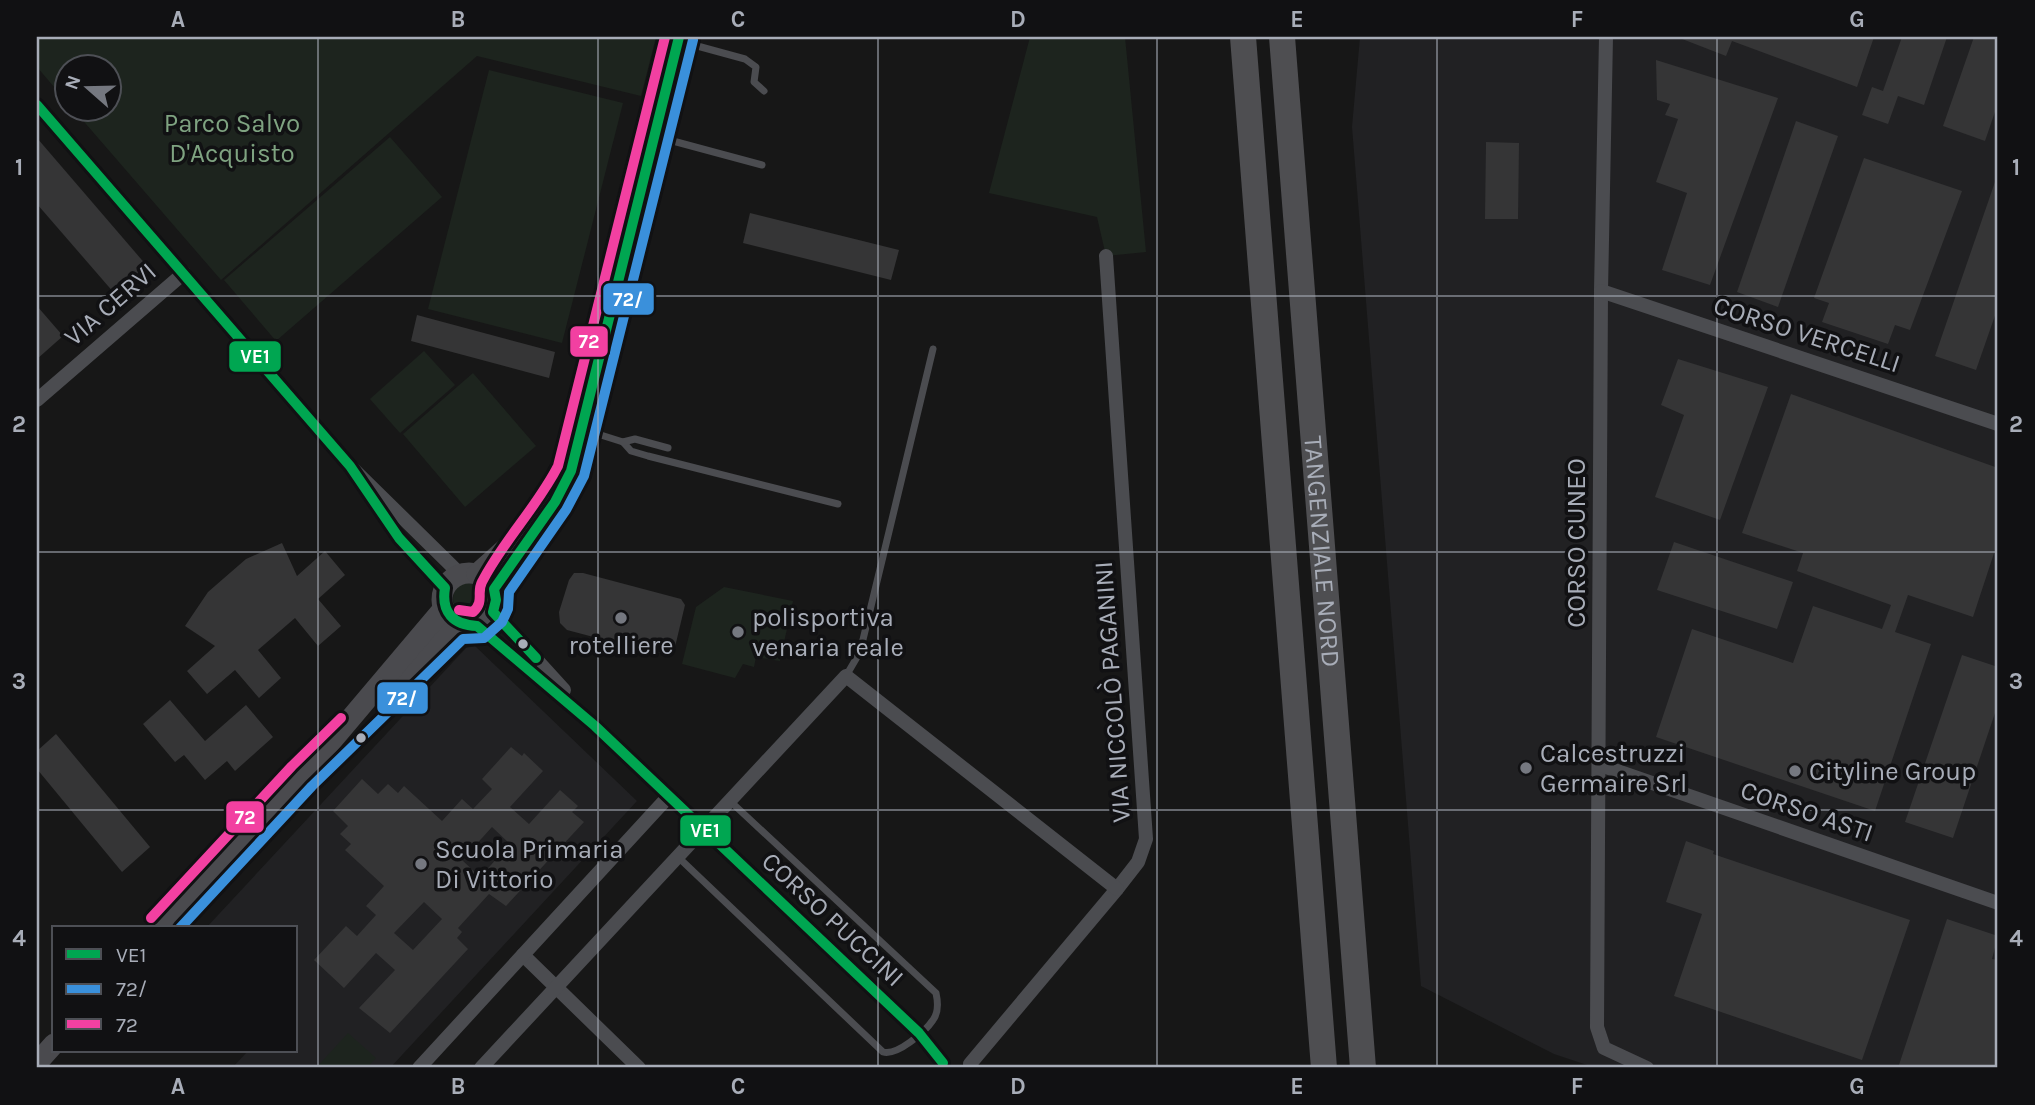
<svg xmlns="http://www.w3.org/2000/svg" width="2035" height="1105" font-family="Karla,sans-serif">
<rect width="100%" height="100%" fill="#171717"/>
<!-- built -->
<g fill="#212123">
<polygon points="1360,37 1998,37 1998,1068 1596,1068 1554,1054 1421,986 1352,127"/>
<polygon points="475,646 637,801 390,1068 232,1068 248,1051 296,1051 296,928 206,928 466,648"/>
</g>
<!-- green -->
<g fill="#1d241e">
<polygon points="37,37 656,37 641,96 477,56 221,280 73,109 108,108 108,66 66,66 66,101 37,67"/>
<polygon points="1030,37 1125,37 1146,252 1106,256 1097,217 989,193"/>
<polygon points="489,70 623,103 562,343 428,309"/>
<polygon points="390,137 442,197 276,341 224,280"/>
<polygon points="424,351 455,385 400,433 370,399"/>
<polygon points="473,373 536,446 465,507 403,434"/>
<circle cx="470" cy="599" r="17"/>
<polygon points="724,587 793,601 780,661 756,657 754,667 743,664 735,678 682,664 696,607"/>
<polygon points="348,1033 376,1058 367,1068 316,1068"/>
</g>
<!-- building -->
<g fill="#353536" fill-rule="evenodd">
<polygon points="1677,37 1874,37 1857,87 1732,41 1726,56"/>
<polygon points="1902,37 1947,37 1924,105 1898,96 1888,124 1862,115 1872,87 1883,91"/>
<polygon points="1974,37 1998,37 1998,103 1985,141 1943,126"/>
<polygon points="1656,60 1778,98 1710,285 1662,270 1687,193 1656,182 1678,119 1665,115 1670,104 1657,100"/>
<polygon points="1796,121 1838,136 1778,307 1737,292"/>
<polygon points="37,138 147,266 115,294 37,204"/>
<polygon points="1486,142 1519,143 1518,219 1485,219"/>
<polygon points="1864,158 1962,191 1910,330 1895,325 1888,344 1822,322 1829,303 1814,298"/>
<polygon points="1996,179 1998,307 1976,370 1935,356"/>
<polygon points="750,213 899,250 891,280 743,243"/>
<polygon points="37,306 63,336 37,359"/>
<polygon points="417,315 555,352 549,378 411,341"/>
<polygon points="1678,359 1768,387 1720,520 1655,497 1684,415 1661,405"/>
<polygon points="1791,394 1998,468 1998,541 1973,617 1908,595 1895,632 1931,644 1875,811 1656,737 1692,629 1793,663 1813,606 1882,629 1891,605 1797,571 1803,553 1742,533"/>
<polygon points="1674,542 1793,582 1777,629 1657,590"/>
<polygon points="282,543 297,576 325,551 345,575 318,599 341,626 318,646 295,618 258,650 281,678 259,698 235,670 207,694 187,671 215,646 185,626 208,592 246,559"/>
<polygon points="574,573 583,573 681,599 685,605 675,647 664,653 654,653 567,630 560,623 559,612 569,580"/>
<polygon points="1962,655 1998,667 1998,704 1953,838 1905,822"/>
<polygon points="170,700 205,741 246,705 273,737 235,771 227,761 205,780 184,755 175,762 143,724"/>
<polygon points="56,734 150,847 122,872 37,769 37,751"/>
<path d="M 511,747 L 522,756 L 524,753 L 543,771 L 510,807 L 529,824 L 560,790 L 578,806 L 572,812 L 584,822 L 506,906 L 489,894 L 458,928 L 462,932 L 457,938 L 468,949 L 390,1033 L 359,1008 L 395,970 L 376,953 L 344,988 L 314,960 L 346,926 L 357,936 L 376,915 L 366,906 L 384,886 L 345,850 L 351,844 L 340,834 L 348,826 L 333,811 L 362,779 L 378,794 L 388,784 L 398,793 L 404,786 L 442,821 L 462,799 L 473,809 L 492,789 L 482,779 ZM 492,827 L 510,844 L 480,877 L 462,860 ZM 424,902 L 442,919 L 413,950 L 394,933 Z"/>
<polygon points="1686,841 1714,851 1713,854 1910,920 1862,1060 1674,996 1702,914 1666,902"/>
<polygon points="1947,919 1998,936 1992,959 1998,960 1998,1068 1898,1068"/>
</g>
<g fill="none" stroke-linecap="round" stroke-linejoin="round">
<!-- lane -->
<g stroke="#4b4c50" stroke-width="7">
<polyline points="679,41 745,59 756,67 754,82 764,91"/>
<polyline points="658,137 762,165"/>
<polyline points="585,430 623,442 631,451 648,456 838,504"/>
<polyline points="623,442 635,439 668,448"/>
<polyline points="846,676 860,652 933,349"/>
<path d="M 678,857 L 883,1052 C 897,1056 925,1032 933,1020 C 939,1012 938,1002 936,993 L 730,801"/>
</g>
<!-- street -->
<g stroke="#4b4c50" stroke-width="14">
<polyline points="1606,37 1601,291 1597,1027 1604,1048 1647,1068"/>
<polyline points="37,105 350,466 460,574"/>
<polyline points="1601,291 1998,424"/>
<polyline points="37,400 184,273"/>
<polyline points="371,496 399,538 445,588"/>
<polyline points="493,612 564,690"/>
<polyline points="477,626 595,726 919,1033 943,1063"/>
<polyline points="1600,765 1998,903"/>
<polyline points="523,955 639,1068"/>
<polyline points="970,1064 1117,889 1138,862 1146,839 1106,256"/>
<polyline points="419,1068 669,796"/>
<polyline points="481,1068 846,676 1117,889"/>
</g>
<!-- secondary -->
<g stroke="#4a4a4e" stroke-width="21">
<circle cx="469" cy="600" r="27"/>
<polyline points="477,574 523,533"/>
<polyline points="494,589 555,502 571,471 679,37"/>
<polyline points="386,694 458,624"/>
<polyline points="161,928 302,776 444,608"/>
<polyline points="37,1063 54,1044"/>
</g>
<!-- highway -->
<g stroke="#4e4e51" stroke-width="26">
<polyline points="1243,37 1324,1068"/>
<path id="s1" d="M 1282,37 L 1363,1068"/>
</g>
<defs>
<g id="bus-1">
<path d="M 37,105 L 350,466 L 399,538 L 445,588 C 441,612 453,625 477,626 L 595,726 L 919,1033 L 943,1063"/>
<polyline points="536,658 493,612 496,600 494,589 555,502 571,471 679,37"/>
</g>
<polyline id="bus-2" points="180,928 312,786 463,639 484,638 502,622 508,609 509,592 566,510 584,476 693,40"/>
<g id="bus-3">
<path d="M 459,610 L 473,612 C 485,601 476,593 482,582 C 503,541 537,507 558,466 L 665,37"/>
<polyline points="151,918 292,766 341,718"/>
</g>
</defs>
<!-- bus-1 casing -->
<use href="#bus-1" stroke="#111113" stroke-width="16"/>
<!-- bus-2 casing -->
<use href="#bus-2" stroke="#111113" stroke-width="16"/>
<!-- bus-3 casing -->
<use href="#bus-3" stroke="#111113" stroke-width="16"/>
<!-- bus-1 -->
<use href="#bus-1" stroke="#00a651" stroke-width="10"/>
<!-- bus-2 -->
<use href="#bus-2" stroke="#3a90db" stroke-width="10"/>
<!-- bus-3 -->
<use href="#bus-3" stroke="#f240a1" stroke-width="10"/>
</g>
<!-- grid -->
<path fill="none" stroke="#a8adb8" stroke-width="2" stroke-opacity="0.55" d="M 318,37 L 318,1068M 598,37 L 598,1068M 878,37 L 878,1068M 1157,37 L 1157,1068M 1437,37 L 1437,1068M 1717,37 L 1717,1068M 37,296 L 1998,296M 37,552 L 1998,552M 37,810 L 1998,810"/>
<!-- markers -->
<g fill="#757880" stroke="#111113" stroke-width="2.5">
<circle cx="621" cy="618" r="7"/>
<circle cx="738" cy="632" r="7"/>
<circle cx="1526" cy="768" r="7"/>
<circle cx="1795" cy="771" r="7"/>
<circle cx="421" cy="864" r="7"/>
</g>
<g fill="#a8adb8" stroke="#111113" stroke-width="2.5">
<circle cx="523" cy="644" r="6"/>
<circle cx="361" cy="738" r="6"/>
</g>
<g text-anchor="middle" stroke-width="7" stroke-linejoin="round" paint-order="stroke">
<!-- park labels -->
<g font-size="26" fill="#7fa381" stroke="#111113">
<text x="232" y="132">Parco Salvo<tspan x="232" dy="30">D'Acquisto</tspan></text>
</g>
<!-- street labels -->
<g font-size="26" fill="#a8adb8" stroke="#111113">
<text transform="translate(110 304) rotate(-41)" y="9">VIA CERVI</text>
<text transform="translate(1807 334) rotate(18)" y="9">CORSO VERCELLI</text>
<text transform="translate(1576 543) rotate(-90)" y="9">CORSO CUNEO</text>
<text dy="9" stroke="none"><textPath href="#s1" startOffset="516">TANGENZIALE NORD</textPath></text>
<text transform="translate(1112 692) rotate(-94)" y="9">VIA NICCOLÒ PAGANINI</text>
<text transform="translate(1807 811) rotate(19)" y="9">CORSO ASTI</text>
<text transform="translate(833 919) rotate(43)" y="9">CORSO PUCCINI</text>
</g>
<!-- poi labels -->
<g font-size="26" fill="#a8adb8" stroke="#111113" text-anchor="start">
<text x="752" y="626">polisportiva<tspan x="752" dy="30">venaria reale</tspan></text>
<text x="621" y="654" text-anchor="middle">rotelliere</text>
<text x="1540" y="762">Calcestruzzi<tspan x="1540" dy="30">Germaire Srl</tspan></text>
<text x="1809" y="780">Cityline Group</text>
<text x="435" y="858">Scuola Primaria<tspan x="435" dy="30">Di Vittorio</tspan></text>
</g>
</g>
<g stroke="#111113" stroke-width="2.5">
<rect x="602" y="282" width="53" height="34" rx="7" fill="#3a90db"/>
<rect x="569" y="325" width="40" height="33" rx="7" fill="#f240a1"/>
<rect x="228" y="340" width="54" height="33" rx="7" fill="#00a651"/>
<rect x="376" y="681" width="53" height="34" rx="7" fill="#3a90db"/>
<rect x="225" y="800" width="40" height="34" rx="7" fill="#f240a1"/>
<rect x="679" y="814" width="53" height="33" rx="7" fill="#00a651"/>
</g>
<g font-size="19" text-anchor="middle" font-weight="bold" fill="#fff">
<text x="628" y="306">72/</text>
<text x="589" y="348">72</text>
<text x="255" y="363">VE1</text>
<text x="402" y="705">72/</text>
<text x="245" y="824">72</text>
<text x="705" y="837">VE1</text>
</g>
<!-- border -->
<rect width="2035" height="1105" fill="none" stroke="#111113" stroke-width="77"/>
<!-- legend -->
<rect x="52" y="926" width="245" height="126" fill="#111113" stroke="#4d4f55" stroke-width="2"/>
<rect x="66" y="949" width="35" height="10" fill="#00a651" stroke="#4d4f55" stroke-width="2"/>
<text x="116" y="962" font-size="21" fill="#a8adb8">VE1</text>
<rect x="66" y="984" width="35" height="10" fill="#3a90db" stroke="#4d4f55" stroke-width="2"/>
<text x="116" y="996" font-size="21" fill="#a8adb8">72/</text>
<rect x="66" y="1019" width="35" height="10" fill="#f240a1" stroke="#4d4f55" stroke-width="2"/>
<text x="116" y="1032" font-size="21" fill="#a8adb8">72</text>
<!-- north arrow -->
<g transform="translate(88 88) rotate(290)"><circle r="33" fill="#111113" stroke="#4d4f55" stroke-width="2"/>
<path d="M0-5L12 26L0 18L-12 26Z" fill="#757880"/>
<text y="-10" font-size="19" font-weight="bold" text-anchor="middle" fill="#a8adb8">N</text>
</g>
<rect x="38" y="38" width="1958" height="1028" fill="none" stroke="#a8adb8" stroke-width="2.5"/>
<g font-size="23" text-anchor="middle" font-weight="bold" fill="#a8adb8">
<text x="178" y="27">A</text>
<text x="458" y="27">B</text>
<text x="738" y="27">C</text>
<text x="1018" y="27">D</text>
<text x="1297" y="27">E</text>
<text x="1577" y="27">F</text>
<text x="1857" y="27">G</text>
<text x="19" y="175">1</text>
<text x="2016" y="175">1</text>
<text x="19" y="432">2</text>
<text x="2016" y="432">2</text>
<text x="19" y="689">3</text>
<text x="2016" y="689">3</text>
<text x="19" y="946">4</text>
<text x="2016" y="946">4</text>
<text x="178" y="1094">A</text>
<text x="458" y="1094">B</text>
<text x="738" y="1094">C</text>
<text x="1018" y="1094">D</text>
<text x="1297" y="1094">E</text>
<text x="1577" y="1094">F</text>
<text x="1857" y="1094">G</text>
</g>
</svg>
